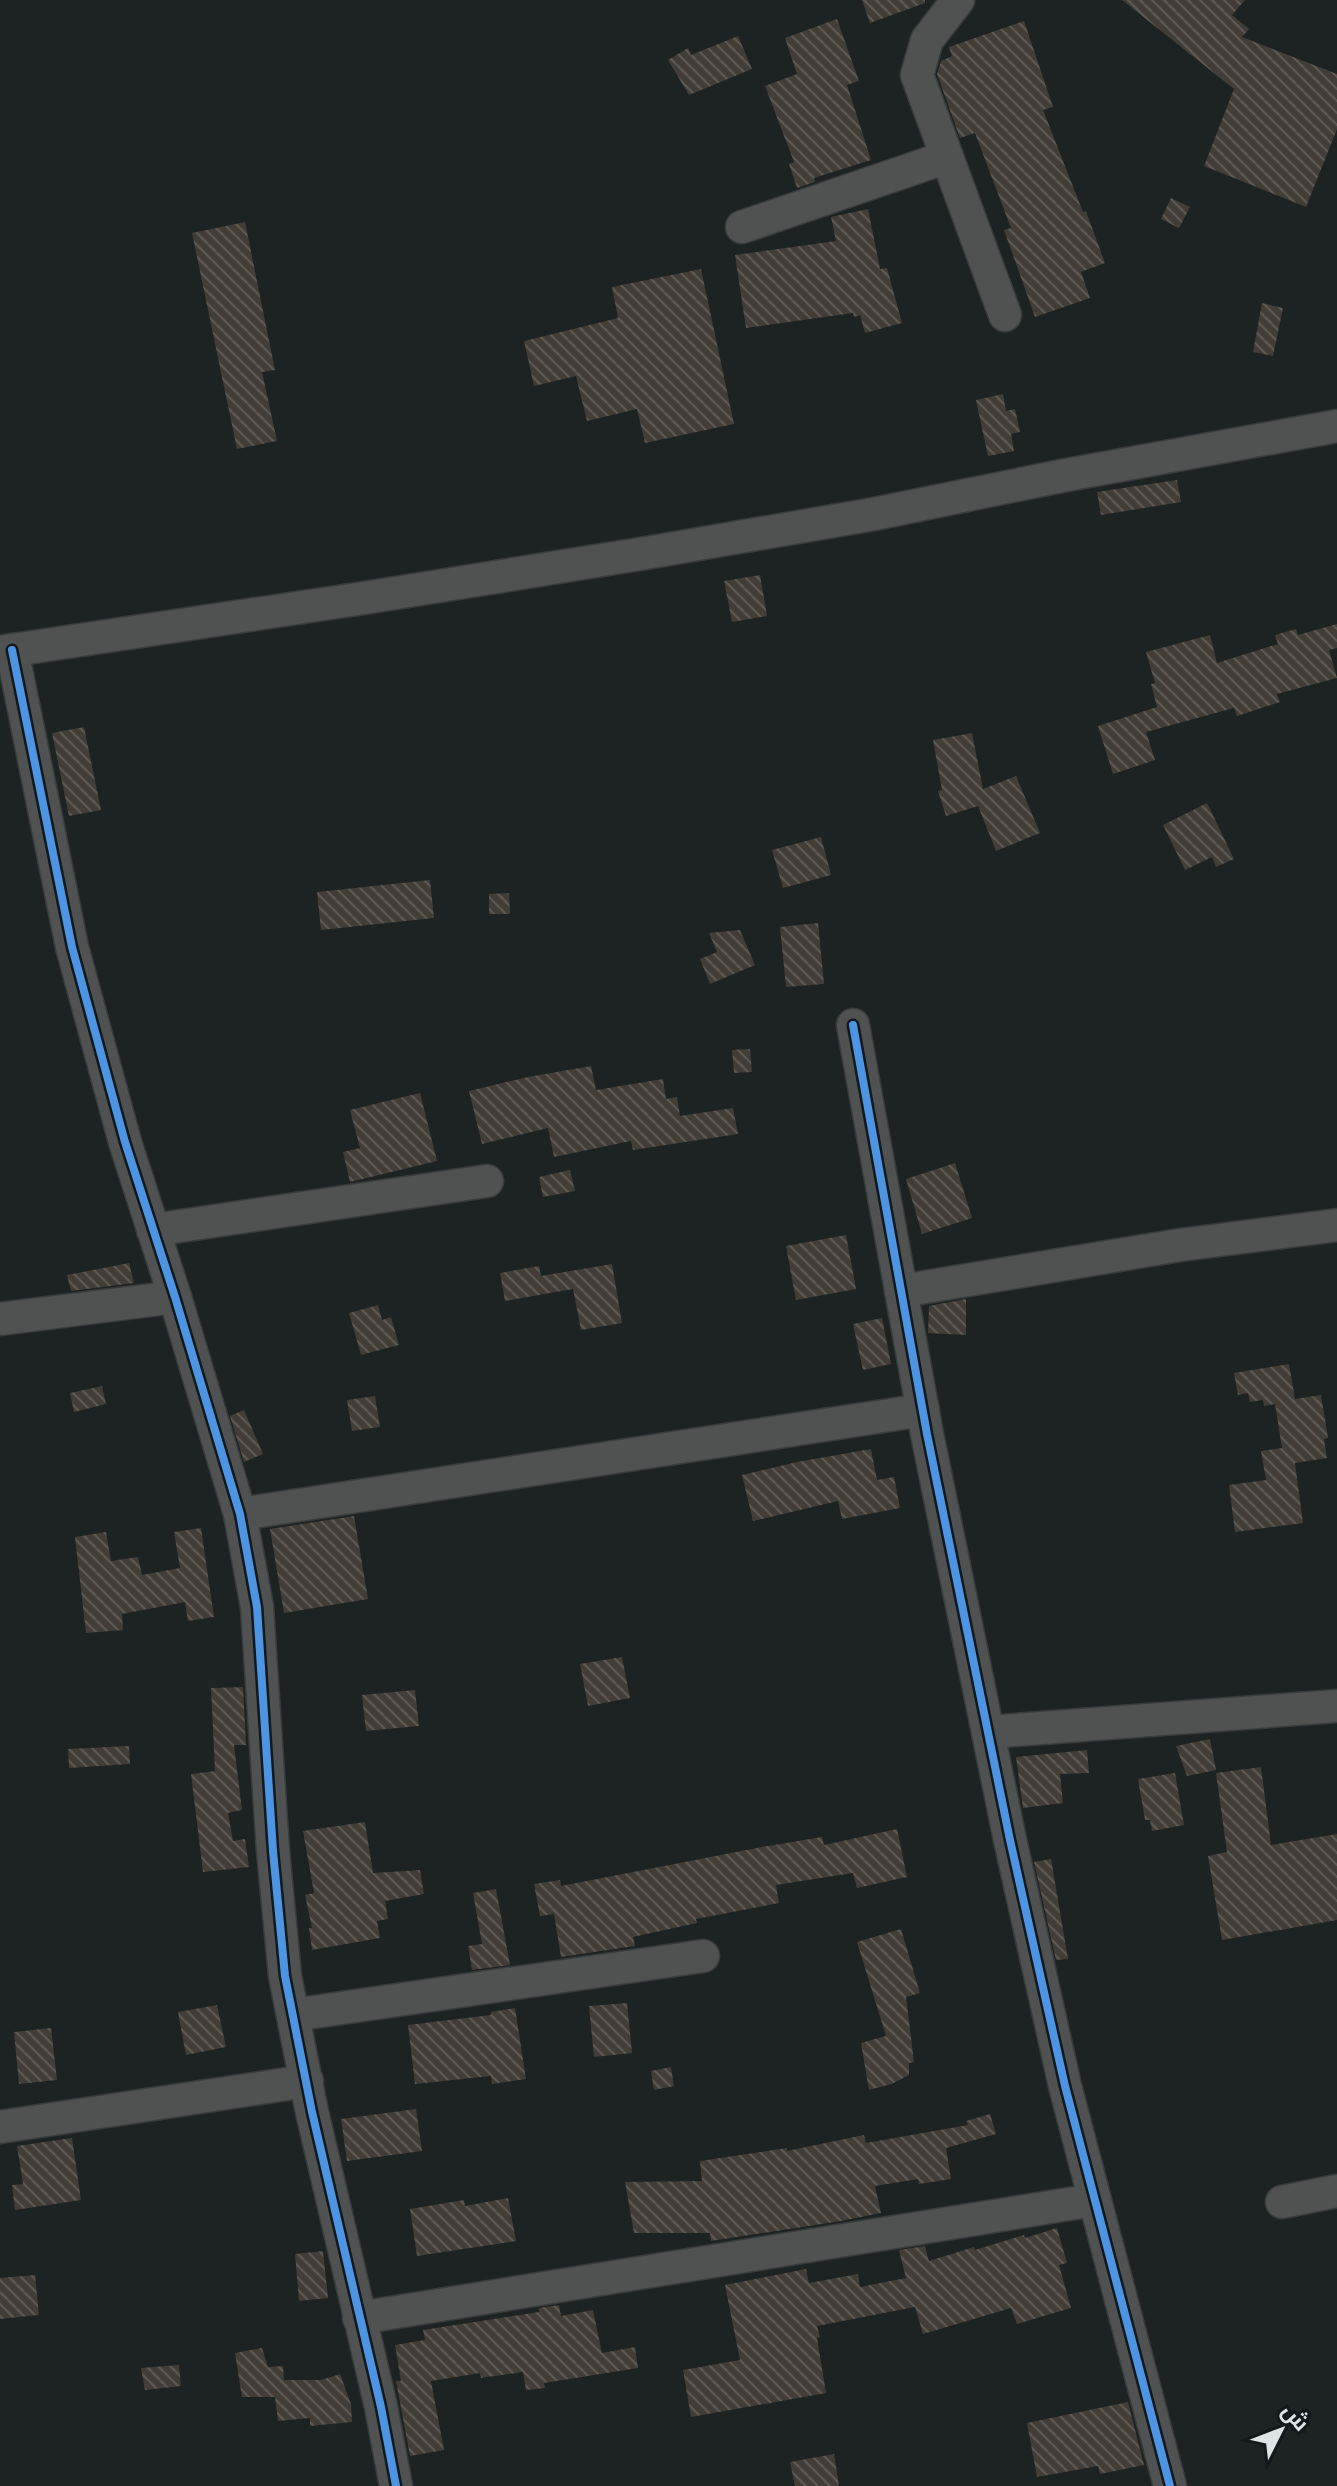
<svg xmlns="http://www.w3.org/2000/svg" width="1337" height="2486" font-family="'Source Serif 4',Cairo,serif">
<defs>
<pattern id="building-back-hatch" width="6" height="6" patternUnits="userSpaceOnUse" patternTransform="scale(2)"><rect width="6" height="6" fill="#423d37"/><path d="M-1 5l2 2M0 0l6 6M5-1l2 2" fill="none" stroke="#5d5954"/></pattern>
</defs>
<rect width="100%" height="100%" fill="#1d2222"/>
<!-- building -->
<g fill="url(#building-back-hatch)">
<polygon points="862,0 925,0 925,3 870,23"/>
<polygon points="1122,0 1245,0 1232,15 1249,29 1242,37 1337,74 1337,129 1306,207 1204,166 1234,89"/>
<polygon points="837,19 859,81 847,85 871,160 814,178 815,182 797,188 789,164 794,162 765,86 797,74 785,38"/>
<polygon points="1024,21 1053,107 1043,110 1083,212 1086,211 1105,263 1081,272 1090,298 1035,317 1004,230 1011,228 975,133 960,138 937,74 941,61 952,56 949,47"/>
<polygon points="738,36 752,69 689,95 668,60 688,48 691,55"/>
<polygon points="1171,198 1190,207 1179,228 1161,219"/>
<polygon points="868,209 880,269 887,268 902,323 865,333 860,315 854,317 853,313 746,328 735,255 836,241 831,217"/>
<polygon points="245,222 275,370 262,372 277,441 237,449 192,233"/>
<polygon points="701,269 734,424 645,443 637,409 587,421 576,376 534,386 524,341 618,318 612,287"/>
<polygon points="1262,303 1283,308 1273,356 1253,352"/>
<polygon points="1003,394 1006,411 1015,409 1020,432 1011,434 1014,451 988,456 976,400"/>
<polygon points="1177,480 1181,502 1101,515 1097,492"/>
<polygon points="760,575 767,616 732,622 724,581"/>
<polygon points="1337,624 1337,648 1329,650 1337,678 1277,694 1280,702 1237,716 1234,708 1146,732 1155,760 1113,774 1098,726 1157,707 1151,684 1155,683 1146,652 1210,635 1217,663 1278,644 1275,635 1296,629 1298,635"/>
<polygon points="84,727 101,810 69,816 52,733"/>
<polygon points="972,733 983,789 1016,776 1040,833 996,851 978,806 946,816 938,791 942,790 933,740"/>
<polygon points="1207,803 1234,859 1216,867 1212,857 1185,870 1163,825"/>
<polygon points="821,837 831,875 783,888 772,850"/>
<polygon points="430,880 434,918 321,930 317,892"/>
<polygon points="509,893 510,914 489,914 489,894"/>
<polygon points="818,923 824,984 786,987 780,927"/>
<polygon points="740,930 755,965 710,984 700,959 717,952 709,933"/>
<polygon points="750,1049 752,1072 734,1073 732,1050"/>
<polygon points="591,1066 596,1090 663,1079 666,1099 677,1097 680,1116 733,1108 738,1134 633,1150 631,1141 554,1157 548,1128 482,1144 469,1091 528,1077"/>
<polygon points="420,1093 437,1161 350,1182 343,1152 360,1148 350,1110"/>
<polygon points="955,1163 972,1218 922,1234 906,1179"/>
<polygon points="570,1170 575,1191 543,1197 539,1177"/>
<polygon points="846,1235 856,1289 796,1300 786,1246"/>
<polygon points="129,1263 134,1283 71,1291 67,1275"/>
<polygon points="612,1264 622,1323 581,1330 573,1289 505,1301 500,1273 539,1266 541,1276"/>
<polygon points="966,1299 966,1335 928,1333 929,1306"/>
<polygon points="378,1305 382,1320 391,1317 399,1345 361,1355 349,1313"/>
<polygon points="882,1318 891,1364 863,1370 853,1324"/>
<polygon points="1289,1364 1295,1399 1321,1395 1328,1438 1324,1439 1327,1458 1295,1463 1303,1523 1235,1532 1229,1485 1266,1480 1261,1451 1282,1448 1275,1404 1264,1406 1263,1400 1250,1402 1248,1393 1238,1395 1234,1373"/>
<polygon points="102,1386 106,1404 74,1412 70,1393"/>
<polygon points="375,1396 380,1427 352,1431 347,1400"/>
<polygon points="244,1410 263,1454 244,1462 230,1416"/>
<polygon points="871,1449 877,1480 894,1477 900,1508 842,1519 838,1501 753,1521 742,1475 797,1462"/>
<polygon points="354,1516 368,1599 284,1613 270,1529"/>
<polygon points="201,1528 214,1617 188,1621 185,1602 122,1614 123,1630 86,1633 75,1537 106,1532 111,1561 138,1557 142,1575 180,1568 174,1532"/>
<polygon points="622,1657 630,1698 588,1706 580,1664"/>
<polygon points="243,1687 246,1745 234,1745 242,1810 228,1813 233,1841 245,1839 249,1867 203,1872 191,1774 215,1771 211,1688"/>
<polygon points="415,1690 419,1726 366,1731 362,1695"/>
<polygon points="1210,1739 1216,1770 1187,1776 1176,1746"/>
<polygon points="129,1746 130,1764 69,1768 68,1749"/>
<polygon points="1087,1750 1089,1773 1060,1774 1063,1803 1023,1808 1016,1757"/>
<polygon points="1261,1767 1271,1845 1337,1834 1337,1920 1222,1940 1208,1856 1227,1852 1216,1773"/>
<polygon points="1175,1773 1184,1825 1152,1831 1150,1820 1145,1820 1138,1779"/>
<polygon points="365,1822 373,1873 420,1870 424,1894 385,1901 388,1919 377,1921 380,1938 312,1950 309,1928 312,1928 305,1895 314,1893 303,1831"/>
<polygon points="897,1829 907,1877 857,1888 853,1873 776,1885 779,1903 696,1919 697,1923 633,1937 635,1946 561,1957 554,1914 540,1916 534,1884 560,1880 561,1886 762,1847 822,1837 824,1845"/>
<polygon points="1051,1859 1068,1959 1056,1960 1034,1862"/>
<polygon points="496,1889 510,1965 472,1970 468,1946 482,1944 473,1893"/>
<polygon points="901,1929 920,1993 906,1997 914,2062 909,2063 909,2075 892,2084 869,2090 861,2043 886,2036 857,1942"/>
<polygon points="627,2003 632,2053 594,2057 589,2006"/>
<polygon points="217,2005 226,2047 186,2055 178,2012"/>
<polygon points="515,2008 526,2079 492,2084 491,2076 415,2084 408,2025 491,2015 491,2012"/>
<polygon points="51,2028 57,2080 19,2084 14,2032"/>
<polygon points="671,2067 674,2086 654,2090 651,2071"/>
<polygon points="416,2109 422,2151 347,2161 341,2119"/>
<polygon points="990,2114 996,2134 946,2148 951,2179 919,2184 918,2179 875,2186 881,2213 841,2221 711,2241 710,2233 634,2233 625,2182 702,2181 700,2161 787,2148 787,2151 864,2135 866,2143 968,2125 966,2121"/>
<polygon points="72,2138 81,2200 15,2210 12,2185 23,2184 17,2146"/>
<polygon points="508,2198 516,2241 417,2256 410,2209 464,2200 465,2206"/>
<polygon points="1057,2228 1067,2263 1059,2265 1071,2308 1017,2324 1011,2308 923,2334 915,2307 817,2326 820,2337 817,2338 826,2393 691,2417 683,2370 740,2360 725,2285 806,2269 809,2283 858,2274 860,2287 906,2278 899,2250 925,2246 929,2261 974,2247 975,2250 1024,2235 1025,2238"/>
<polygon points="323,2251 328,2298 299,2301 295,2254"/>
<polygon points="35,2275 39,2315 0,2319 0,2278"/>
<polygon points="559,2305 561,2316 593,2310 602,2353 635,2347 638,2368 544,2383 545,2388 526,2390 523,2372 481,2378 480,2373 431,2381 444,2450 410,2456 396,2381 401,2381 395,2345 425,2340 423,2330 539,2312 539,2308"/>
<polygon points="262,2348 268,2367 283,2366 284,2380 321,2380 340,2374 351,2404 352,2422 310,2426 310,2418 278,2421 275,2397 242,2397 235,2353"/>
<polygon points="179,2365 181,2386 145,2390 141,2368"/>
<polygon points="1128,2402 1144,2465 1100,2474 1098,2466 1037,2477 1027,2423"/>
<polygon points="834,2454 839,2486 795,2486 790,2462"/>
</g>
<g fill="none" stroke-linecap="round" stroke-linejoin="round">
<defs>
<g id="minor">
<polyline points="958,0 927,40 917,75 1005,315"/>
<polyline points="742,227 947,157"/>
<polyline points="12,650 72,947 125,1142 175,1297 240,1514 257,1607 273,1851 285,1976 312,2112 381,2407 396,2486"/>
<polyline points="0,652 364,598 646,553 874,514 1061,476 1337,426"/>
<polyline points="853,1025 927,1434 1010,1840 1065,2086 1170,2486"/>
<polyline points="153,1230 487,1181"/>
<polyline points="901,1291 1180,1245 1337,1225"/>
<polyline points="0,1319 175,1297"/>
<polyline points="240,1514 923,1410"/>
<polyline points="988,1732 1337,1706"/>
<polyline points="293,2015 703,1956"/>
<polyline points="0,2127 307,2081"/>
<polyline points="1282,2202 1337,2191"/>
<polyline points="359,2318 1094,2200"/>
</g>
</defs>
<!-- minor casing -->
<use href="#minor" stroke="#393c3c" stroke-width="35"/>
<!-- minor -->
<use href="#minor" stroke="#505252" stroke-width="32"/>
<defs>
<g id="cycleway">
<polyline points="12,650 72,947 125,1142 175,1297 240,1514 257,1607 273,1851 285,1976 312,2112 381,2407 396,2486"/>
<polyline points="853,1025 927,1434 1010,1840 1065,2086 1170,2486"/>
</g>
</defs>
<!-- cycleway casing -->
<use href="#cycleway" stroke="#11191c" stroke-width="13"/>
<!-- cycleway -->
<use href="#cycleway" stroke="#4d94e3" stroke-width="8"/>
</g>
<!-- north arrow -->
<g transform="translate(1281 2430) rotate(48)" stroke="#11191c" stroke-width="6" paint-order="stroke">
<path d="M0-6L14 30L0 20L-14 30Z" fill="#dee3e5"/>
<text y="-12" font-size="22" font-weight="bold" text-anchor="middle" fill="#dee3e5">ش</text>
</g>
</svg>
